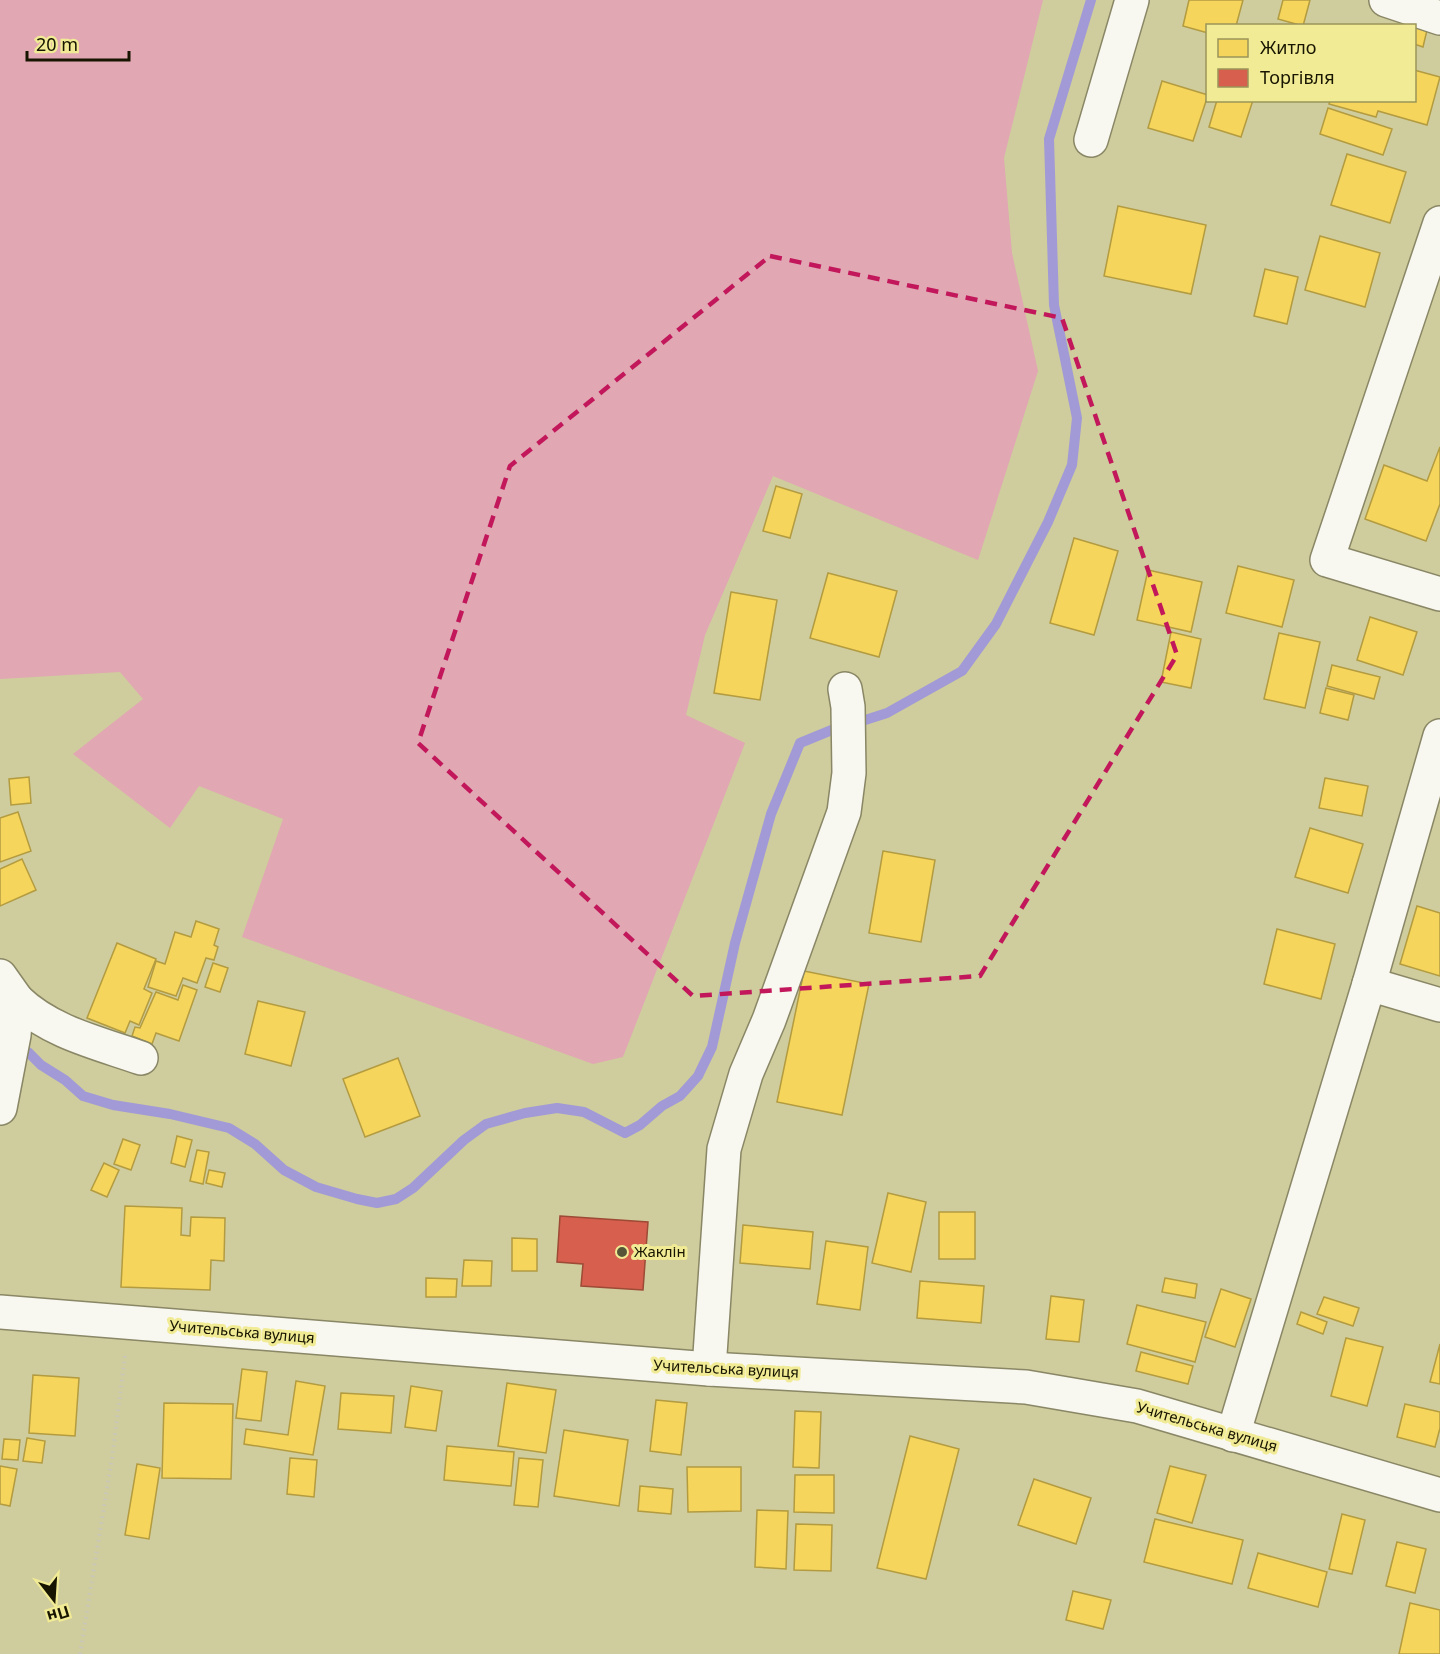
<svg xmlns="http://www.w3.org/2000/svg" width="1440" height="1654" font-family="'Noto Sans',sans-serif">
<rect width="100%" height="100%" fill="#cfcc9d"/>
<!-- green -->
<polygon fill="#e1a7b3" points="0,0 1043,0 1004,158 1012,253 1038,371 978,560 773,476 705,635 686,715 745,743 623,1057 593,1064 242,937 283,819 199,786 170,828 73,754 143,699 120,672 0,679"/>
<!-- homes -->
<g fill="#f6d55c" stroke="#b39b40" stroke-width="1.5">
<polygon points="1189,0 1243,0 1236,26 1208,26 1208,33 1183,26"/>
<polygon points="1283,0 1310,0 1303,26 1278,19"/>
<polygon points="1414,26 1427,30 1423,47 1414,44"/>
<polygon points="1414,70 1440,77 1427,125 1378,111 1376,117 1329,104 1330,100 1414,100"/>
<polygon points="1162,81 1208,95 1193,141 1148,128"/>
<polygon points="1217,100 1253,100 1241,137 1209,127"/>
<polygon points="1328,108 1392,129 1383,155 1320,134"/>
<polygon points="1347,154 1406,172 1390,223 1331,205"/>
<polygon points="1118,206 1206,225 1191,294 1104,276"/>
<polygon points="1320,236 1380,253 1365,307 1305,290"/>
<polygon points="1265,269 1298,277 1287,324 1254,316"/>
<polygon points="1440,447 1440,504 1426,541 1365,519 1384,465 1427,481"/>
<polygon points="776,486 802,494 790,538 763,531"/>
<polygon points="1074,538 1118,551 1094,635 1050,623"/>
<polygon points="1238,566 1294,580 1282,627 1226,613"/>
<polygon points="1148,570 1202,582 1191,632 1137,620"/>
<polygon points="828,573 897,591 879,657 810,638"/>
<polygon points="731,592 777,600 760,700 714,693"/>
<polygon points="1370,617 1417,632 1403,675 1357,660"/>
<polygon points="1171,632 1201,639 1191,688 1161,682"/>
<polygon points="1279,633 1320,642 1305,708 1264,699"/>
<polygon points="1332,665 1380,677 1374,699 1327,686"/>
<polygon points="1326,688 1354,695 1348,720 1320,713"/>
<polygon points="29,777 31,803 11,805 9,779"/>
<polygon points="1325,778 1368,786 1362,816 1319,808"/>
<polygon points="18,812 31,851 0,862 0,818"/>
<polygon points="1310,828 1363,844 1348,893 1295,877"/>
<polygon points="883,851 935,860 921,942 869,933"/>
<polygon points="22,859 36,890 0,906 0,869"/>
<polygon points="1417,906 1440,913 1440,976 1400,964"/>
<polygon points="196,921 219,929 214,945 218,947 214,960 206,958 197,983 183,978 176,996 148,987 156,961 165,964 175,932 191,937"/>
<polygon points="1277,929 1335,944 1321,999 1264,984"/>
<polygon points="117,943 156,959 144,989 152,993 139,1025 130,1021 125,1033 87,1018"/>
<polygon points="213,963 228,968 220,992 205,987"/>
<polygon points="804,971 869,984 842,1115 777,1102"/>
<polygon points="183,985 197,990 179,1041 156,1033 152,1044 132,1036 135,1027 140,1028 156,992 178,1000"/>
<polygon points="258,1001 305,1012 291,1066 245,1054"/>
<polygon points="398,1058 420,1116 365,1137 343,1079"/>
<polygon points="177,1136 192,1140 185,1167 171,1163"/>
<polygon points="123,1139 140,1145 131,1170 114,1164"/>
<polygon points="197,1150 209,1152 203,1184 190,1181"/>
<polygon points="104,1163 119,1170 107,1197 91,1190"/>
<polygon points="209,1170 225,1173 222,1187 206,1183"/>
<polygon points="888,1193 926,1202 911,1272 872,1263"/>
<polygon points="125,1206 182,1208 181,1235 190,1236 191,1217 225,1218 224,1261 211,1260 210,1290 121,1287"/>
<rect x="939" y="1212" width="36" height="47"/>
<polygon points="743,1225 813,1232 810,1269 740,1263"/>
<polygon points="512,1238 537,1239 537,1271 512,1271"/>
<polygon points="826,1241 868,1247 860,1310 817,1304"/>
<polygon points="464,1260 492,1261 491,1286 462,1286"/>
<polygon points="426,1278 457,1279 456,1297 426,1297"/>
<polygon points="1165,1278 1197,1284 1195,1298 1162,1292"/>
<polygon points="920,1281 984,1286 981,1323 917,1318"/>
<polygon points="1221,1289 1251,1299 1235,1347 1205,1337"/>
<polygon points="1051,1296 1084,1300 1079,1342 1046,1339"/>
<polygon points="1324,1297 1359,1308 1353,1326 1317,1314"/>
<polygon points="1137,1305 1206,1322 1195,1362 1127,1344"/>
<polygon points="1301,1312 1327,1322 1323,1334 1297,1324"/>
<polygon points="1346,1338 1383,1347 1367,1406 1331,1396"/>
<polygon points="1440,1344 1440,1384 1430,1382"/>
<polygon points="1141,1352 1193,1366 1188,1384 1136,1371"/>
<polygon points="242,1369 267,1372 261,1421 236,1418"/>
<polygon points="33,1375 79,1378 75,1436 29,1433"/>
<polygon points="296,1381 325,1386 313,1455 244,1444 246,1429 288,1435"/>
<polygon points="507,1383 556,1390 546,1453 498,1446"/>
<polygon points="411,1386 442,1391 436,1431 405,1427"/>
<polygon points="341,1393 394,1396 391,1433 338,1429"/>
<polygon points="656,1400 687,1403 681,1455 650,1451"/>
<polygon points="164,1403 233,1404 231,1479 162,1478"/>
<polygon points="1405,1404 1440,1412 1440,1428 1435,1447 1397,1437"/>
<polygon points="795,1411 821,1412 819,1468 793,1467"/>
<polygon points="564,1430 628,1440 619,1506 554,1496"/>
<polygon points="910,1436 959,1449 926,1579 877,1568"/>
<polygon points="27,1438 45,1441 42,1463 23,1461"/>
<polygon points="4,1439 20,1440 18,1460 2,1459"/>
<polygon points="447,1446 514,1452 511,1486 444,1480"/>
<polygon points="290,1458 317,1460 314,1497 287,1494"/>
<polygon points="519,1458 543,1460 538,1507 514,1505"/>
<polygon points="137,1464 160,1468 149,1539 125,1535"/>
<polygon points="0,1466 17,1469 10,1506 0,1504"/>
<polygon points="1170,1466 1206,1475 1192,1523 1157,1513"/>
<polygon points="687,1467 741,1467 741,1511 688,1512"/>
<polygon points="795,1475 834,1475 834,1513 794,1512"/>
<polygon points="1034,1479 1091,1498 1076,1544 1018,1525"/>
<polygon points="640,1486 673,1489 671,1514 638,1511"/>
<polygon points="757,1510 788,1511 786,1569 755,1567"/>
<polygon points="1342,1514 1365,1520 1352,1574 1329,1569"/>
<polygon points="1155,1519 1243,1540 1232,1584 1144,1562"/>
<polygon points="796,1524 832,1525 831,1571 794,1570"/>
<polygon points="1397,1542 1426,1549 1415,1593 1386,1586"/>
<polygon points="1258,1553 1327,1572 1318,1607 1248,1588"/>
<polygon points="1073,1591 1111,1600 1103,1629 1066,1620"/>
<polygon points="1410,1603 1440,1610 1440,1654 1399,1654"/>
</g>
<!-- shops -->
<polygon fill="#d6604d" stroke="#9d4a36" stroke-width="1.5" points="560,1216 648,1222 643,1290 581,1286 583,1264 557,1262"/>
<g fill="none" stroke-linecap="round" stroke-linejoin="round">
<!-- stream -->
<g stroke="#a19ad7" stroke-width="10">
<polyline points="859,722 887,713 962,671 996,624 1048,522 1072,465 1077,418 1054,305 1049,139 1091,0"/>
<polyline points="15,1049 28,1052 41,1065 65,1080 83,1096 113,1105 170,1114 229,1128 255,1144 284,1170 316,1187 357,1199 377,1203 396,1199 413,1188 464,1140 486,1124 525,1113 557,1108 584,1112 625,1133 640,1125 662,1106 680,1096 698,1076 712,1047 735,943 771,814 800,743 839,727"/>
</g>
<defs>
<g id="minor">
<polyline points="1386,0 1440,18"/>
<polyline points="1091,140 1132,0"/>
<polyline points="1440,223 1327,560 1440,594"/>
<polyline points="0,976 17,1000 14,1035 0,1108"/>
<polyline points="1369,984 1440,1005"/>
<path d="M 17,1000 C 50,1032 98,1043 141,1058"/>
<polyline points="709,1369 724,1149 746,1074 769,1020 844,812 849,773 848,707 845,689"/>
<polyline points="1233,1435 1369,984 1440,736"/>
</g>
<polyline id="major" points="0,1312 709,1369 1026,1387 1137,1406 1440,1495"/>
</defs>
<!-- minor casing -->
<use href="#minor" stroke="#898765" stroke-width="36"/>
<!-- major casing -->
<use href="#major" stroke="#898765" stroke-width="36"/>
<!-- path -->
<polyline stroke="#c8c7ba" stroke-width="4" stroke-dasharray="1.5 4.5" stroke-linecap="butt" points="80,1654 112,1458 125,1356"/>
<!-- minor -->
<use href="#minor" stroke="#f8f7f0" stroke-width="33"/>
<!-- major -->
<use href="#major" stroke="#f8f7f0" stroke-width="33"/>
</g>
<!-- marked area -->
<path fill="none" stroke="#c2185b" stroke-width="4.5" stroke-dasharray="12 8" stroke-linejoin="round" d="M 770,256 L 1062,318 L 1177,655 L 980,976 L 693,996 L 418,743 L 510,466 Z"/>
<!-- markers -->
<circle fill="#575537" stroke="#f1eb95" stroke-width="2" cx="622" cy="1252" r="6"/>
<g text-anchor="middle" stroke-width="6" stroke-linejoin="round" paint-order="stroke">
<!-- poi labels -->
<g font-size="15" fill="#171500" stroke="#f1eb95" text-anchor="start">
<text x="634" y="1257">Жаклін</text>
</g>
<!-- street labels -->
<g font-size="15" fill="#171500" stroke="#f1eb95">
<text transform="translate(242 1332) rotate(5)" y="5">Учительська вулиця</text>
<text transform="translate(726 1369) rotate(3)" y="5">Учительська вулиця</text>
<text transform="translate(1207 1427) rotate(16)" y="5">Учительська вулиця</text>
</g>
</g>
<!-- legend -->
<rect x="1206" y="24" width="210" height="78" fill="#f1eb95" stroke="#9a9559" stroke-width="1.5"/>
<rect x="1218" y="39" width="30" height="18" fill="#f6d55c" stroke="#9a9559" stroke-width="1.5"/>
<text x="1260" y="54" font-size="18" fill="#171500">Житло</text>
<rect x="1218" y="69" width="30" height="18" fill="#d6604d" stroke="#9a9559" stroke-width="1.5"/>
<text x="1260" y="84" font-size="18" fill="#171500">Торгівля</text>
<!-- north arrow -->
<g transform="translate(54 1600) rotate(163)" stroke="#f1eb95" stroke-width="4.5" paint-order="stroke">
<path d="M0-4.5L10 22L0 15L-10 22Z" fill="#171500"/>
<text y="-9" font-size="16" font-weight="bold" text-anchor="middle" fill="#171500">Пн</text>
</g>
<!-- scale -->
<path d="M27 51v9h102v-9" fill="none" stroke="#171500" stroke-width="3"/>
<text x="36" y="51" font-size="18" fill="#171500" stroke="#f1eb95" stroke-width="4.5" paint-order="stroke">20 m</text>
</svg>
